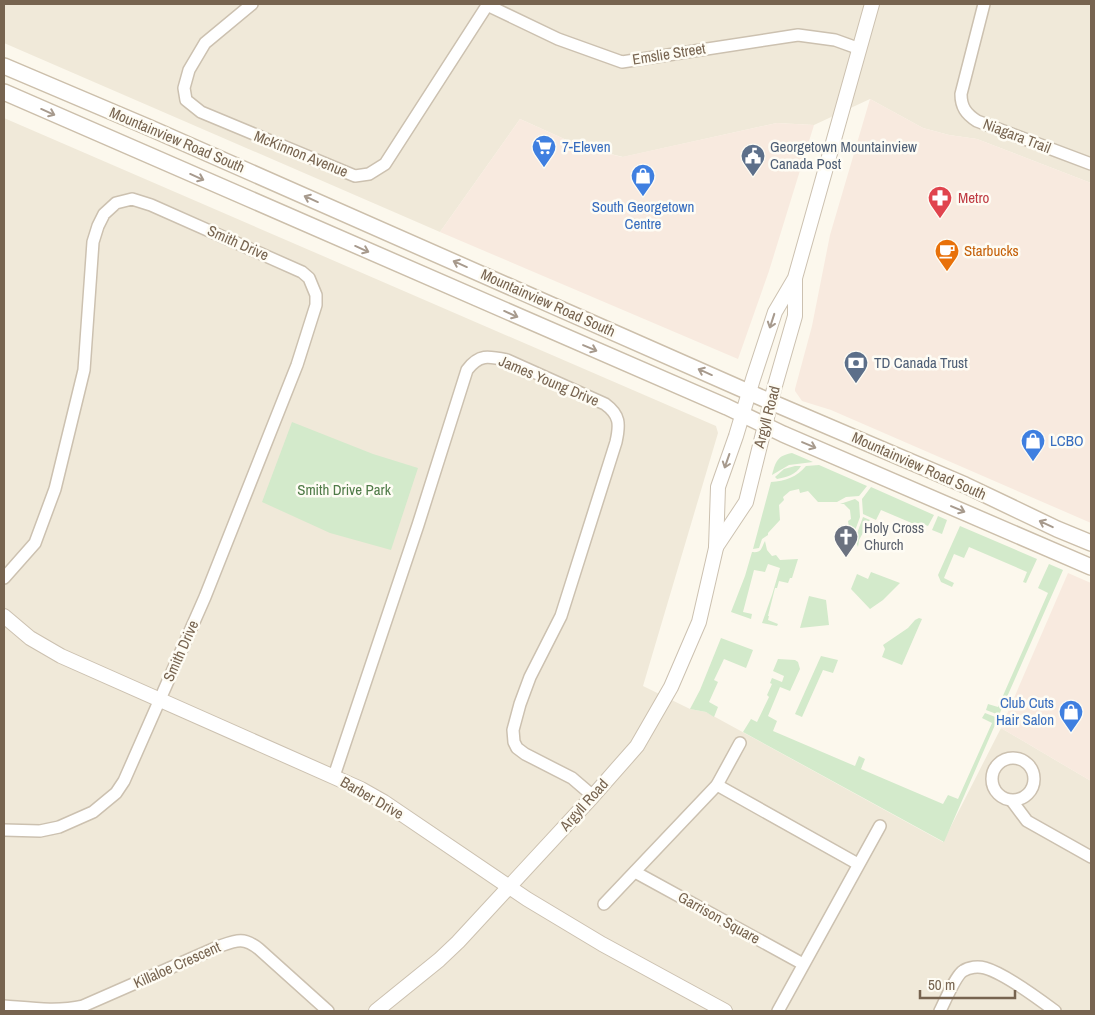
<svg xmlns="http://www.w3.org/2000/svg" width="1095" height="1015" font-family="'Archivo Narrow',sans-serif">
<rect width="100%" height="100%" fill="#fcf8ed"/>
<!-- residential -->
<g fill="#f0e9d9">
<polygon points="4,4 1091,4 1091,183 977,139 949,135 923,128 870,99 814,125 777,123 623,157 582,147 520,119 440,232 4,43"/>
<polygon points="4,118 716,426 718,433 643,686 690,709 706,712 943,842 1001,728 1091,781 1091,1011 4,1011"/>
</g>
<!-- commercial -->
<g fill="#f8eadf">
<polygon points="870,99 923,128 949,135 977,139 1091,183 1091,523 831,410 802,401 795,391 795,389 812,326 830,235"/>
<polygon points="520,119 582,147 622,157 777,123 814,125 769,271 738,359 440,232"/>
<polygon points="1068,573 1091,583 1091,781 1001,728"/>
</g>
<!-- green -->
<g fill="#d3eacb">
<polygon points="292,422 373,454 418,468 391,550 330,533 262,502"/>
<path d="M 792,453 L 813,462 L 789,465 L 772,475 C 776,461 777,456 792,453 Z"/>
<path d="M 819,465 L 867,486 L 859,496 L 846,497 L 837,502 L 818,502 L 808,491 L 800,493 L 799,489 L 790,491 L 783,497 L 784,500 L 779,505 L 780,520 L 768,533 L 768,535 L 762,539 L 759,548 L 753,549 L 771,482 C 785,481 797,477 806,466 Z"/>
<path d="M 795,466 L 801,466 C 796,475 786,477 777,479 L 775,477 L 784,469 Z"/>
<polygon points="871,487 934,515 928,526 923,524 921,527 881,510 876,520 863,514 862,499"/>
<polygon points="855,499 859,502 860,517 852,539 854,547 837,540 849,527 848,521 851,519 850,510 844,504 840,504"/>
<polygon points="938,516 947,520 942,534 932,530"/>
<polygon points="863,517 870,520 859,540 858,547 855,539"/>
<polygon points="960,526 1037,559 1026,583 1023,582 1027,572 969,547 964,558 954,554 944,578 954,583 952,587 941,582 938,575"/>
<path d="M 765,541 L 767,550 L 772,556 L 776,555 L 780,560 L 798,559 L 792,578 L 790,578 L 788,583 L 779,581 L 777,588 L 775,588 L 768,616 L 769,616 L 768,620 L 778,624 L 777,626 L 762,623 L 772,595 L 780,568 L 768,564 L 765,572 L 754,570 L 743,612 L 752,614 L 751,619 L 731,612 L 745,576 L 752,552 C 762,553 761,548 765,541 Z"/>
<polygon points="1049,564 1063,570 999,715 986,710 988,704 998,707 1048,593 1038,588"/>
<polygon points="871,572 900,583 883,600 870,609 851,589 857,574 868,579"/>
<polygon points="809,596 826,600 829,625 800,628"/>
<polygon points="919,618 922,619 902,665 882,657 885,649 883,645 908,628 915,620"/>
<polygon points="721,638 753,650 746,668 724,659 714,680 718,682 709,702 718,707 714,717 706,712 690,709 700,690"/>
<polygon points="821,656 838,660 833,673 823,670 802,717 795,714"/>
<polygon points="778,659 795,660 798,662 800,669 790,691 780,687 768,716 777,721 773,731 855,766 859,756 865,759 861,769 943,804 948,795 958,799 992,723 982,718 985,713 998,718 944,842 743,732 751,719 757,722 769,697 767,695 772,684 770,683 772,678 782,682 784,676 773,671"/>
</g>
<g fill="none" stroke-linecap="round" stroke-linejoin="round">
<defs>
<g id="minor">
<polyline points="252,4 205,43 189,70 184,88 186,100 201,112 355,176 369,174 385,164 488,4"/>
<path d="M 984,4 L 961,94 C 961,107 966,114 977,121 L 1091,164"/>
<polyline points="487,5 558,39 622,62 798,35 835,40 860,49"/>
<polyline points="4,578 35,543 55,489 84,370 93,242 98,226 104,214 116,203 132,199 151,205 302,272 309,278 316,295 316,305 297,365 205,597 124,781 116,793 93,812 59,827 40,831 4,830"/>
<circle cx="1013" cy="779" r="21"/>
<path d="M 334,776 L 418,525 L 467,370 C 479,354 488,356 507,360 L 605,404 C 620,415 620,424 616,442 L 561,616 L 530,677 L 520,704 L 513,730 L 514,742 L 517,748 L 525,754 L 572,778 L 593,796"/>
<polyline points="717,785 858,864"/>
<polyline points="1012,801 1027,821 1091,857"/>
<polyline points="635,872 803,964"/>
<polyline points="604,904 717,785 740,743"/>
<path d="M 4,1006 C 30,1008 57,1012 83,1006 L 220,946 C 237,940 244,937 259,949 L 328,1011"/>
<polyline points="778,1011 880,826"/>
<path d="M 940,1011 C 944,1003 956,975 963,971 C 969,967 978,966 985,968 C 1003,973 1039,999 1055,1011"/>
</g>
<g id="tertiary">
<polyline points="716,547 746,502 774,389 795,316 795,279"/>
<polyline points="4,616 30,638 61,656 361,789 384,802 527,899 602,944 725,1011"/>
<polyline points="376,1011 439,960 458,942 593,796 637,746 671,687 699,622 716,548 718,487 736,436 753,379 775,312 795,278 872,4"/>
</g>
<g id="secondary">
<polyline points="4,66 150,128 771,402 965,485 1057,529 1091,543"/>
<polyline points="4,92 727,407 783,434 1091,567"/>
</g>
</defs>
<!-- minor casing -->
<use href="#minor" stroke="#ccc1b0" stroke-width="14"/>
<!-- tertiary casing -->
<use href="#tertiary" stroke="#ccc1b0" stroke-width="16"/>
<!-- secondary casing -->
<use href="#secondary" stroke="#ccbfab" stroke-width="18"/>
<!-- minor -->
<use href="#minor" stroke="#fff" stroke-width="11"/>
<!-- tertiary -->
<use href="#tertiary" stroke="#fff" stroke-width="14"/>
<!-- secondary -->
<use href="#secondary" stroke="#fff" stroke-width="15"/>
</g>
<!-- one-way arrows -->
<defs><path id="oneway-shaft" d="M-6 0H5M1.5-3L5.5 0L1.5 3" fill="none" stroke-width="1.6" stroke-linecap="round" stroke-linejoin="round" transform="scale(1.25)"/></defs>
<g stroke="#a79a8d">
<use href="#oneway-shaft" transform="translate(48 112) rotate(24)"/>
<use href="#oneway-shaft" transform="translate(197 177) rotate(24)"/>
<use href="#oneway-shaft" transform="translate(311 199) rotate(-156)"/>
<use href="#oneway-shaft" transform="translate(362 249) rotate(24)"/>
<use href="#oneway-shaft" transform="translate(460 264) rotate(-156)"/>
<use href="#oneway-shaft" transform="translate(511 314) rotate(24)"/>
<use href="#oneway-shaft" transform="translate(772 321) rotate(108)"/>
<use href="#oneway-shaft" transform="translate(590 348) rotate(23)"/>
<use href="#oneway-shaft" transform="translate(705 372) rotate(-156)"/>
<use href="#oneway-shaft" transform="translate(809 445) rotate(23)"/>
<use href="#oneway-shaft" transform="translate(727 461) rotate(109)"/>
<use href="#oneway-shaft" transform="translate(958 509) rotate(23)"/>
<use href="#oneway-shaft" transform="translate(1046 524) rotate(-155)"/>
</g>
<!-- icons -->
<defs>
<symbol id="supermarket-pin" viewBox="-11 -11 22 30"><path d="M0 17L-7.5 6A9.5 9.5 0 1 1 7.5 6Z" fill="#3f7fe0" stroke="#fefcf4"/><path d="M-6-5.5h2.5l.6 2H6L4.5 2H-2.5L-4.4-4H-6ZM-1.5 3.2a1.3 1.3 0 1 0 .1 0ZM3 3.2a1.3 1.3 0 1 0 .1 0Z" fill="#fff"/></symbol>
<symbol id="civic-pin" viewBox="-11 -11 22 30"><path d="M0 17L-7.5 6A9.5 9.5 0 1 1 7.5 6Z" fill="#5c6f8a" stroke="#fefcf4"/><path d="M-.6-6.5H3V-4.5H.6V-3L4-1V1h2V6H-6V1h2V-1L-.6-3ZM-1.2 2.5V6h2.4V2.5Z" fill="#fff"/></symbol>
<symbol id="shop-pin" viewBox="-11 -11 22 30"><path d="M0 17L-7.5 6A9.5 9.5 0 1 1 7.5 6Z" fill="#3f7fe0" stroke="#fefcf4"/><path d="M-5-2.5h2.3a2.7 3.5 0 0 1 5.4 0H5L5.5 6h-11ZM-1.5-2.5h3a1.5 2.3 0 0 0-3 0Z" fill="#fff"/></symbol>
<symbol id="pharmacy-pin" viewBox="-11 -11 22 30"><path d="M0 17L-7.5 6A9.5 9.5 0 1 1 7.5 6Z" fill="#e0444e" stroke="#fefcf4"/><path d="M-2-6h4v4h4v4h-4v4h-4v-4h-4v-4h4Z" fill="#fff"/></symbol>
<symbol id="cafe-pin" viewBox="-11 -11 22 30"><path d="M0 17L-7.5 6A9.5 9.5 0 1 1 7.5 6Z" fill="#e8710a" stroke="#fefcf4"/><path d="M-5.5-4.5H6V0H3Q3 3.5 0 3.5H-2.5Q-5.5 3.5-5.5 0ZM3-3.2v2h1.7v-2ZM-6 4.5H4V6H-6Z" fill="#fff"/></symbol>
<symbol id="bank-pin" viewBox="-11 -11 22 30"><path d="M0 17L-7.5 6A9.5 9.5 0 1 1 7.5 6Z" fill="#5c6f8a" stroke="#fefcf4"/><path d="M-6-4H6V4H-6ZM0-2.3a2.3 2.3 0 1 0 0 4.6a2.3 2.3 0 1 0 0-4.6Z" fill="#fff"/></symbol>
<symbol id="church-pin" viewBox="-11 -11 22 30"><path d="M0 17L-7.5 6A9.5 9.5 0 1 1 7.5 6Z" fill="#6b7280" stroke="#fefcf4"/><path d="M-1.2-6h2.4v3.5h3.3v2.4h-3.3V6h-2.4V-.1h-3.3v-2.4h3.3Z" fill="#fff"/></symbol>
</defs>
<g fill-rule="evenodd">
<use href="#supermarket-pin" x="530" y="133" width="28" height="38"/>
<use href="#civic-pin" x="739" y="142" width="28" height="38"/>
<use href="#shop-pin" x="629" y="162" width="28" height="38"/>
<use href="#pharmacy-pin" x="926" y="184" width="28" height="38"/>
<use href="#cafe-pin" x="933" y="237" width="28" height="38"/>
<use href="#bank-pin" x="842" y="349" width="28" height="38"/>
<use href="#shop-pin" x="1019" y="427" width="28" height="38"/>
<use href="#church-pin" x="832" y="523" width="28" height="38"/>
<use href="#shop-pin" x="1057" y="698" width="28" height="38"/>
</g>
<g text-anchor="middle" stroke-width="5" stroke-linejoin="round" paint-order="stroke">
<!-- street labels -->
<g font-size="15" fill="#776450" stroke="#fefcf4">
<text transform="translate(669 54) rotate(-9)" y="5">Emslie Street</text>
<text transform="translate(1017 136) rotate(21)" y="5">Niagara Trail</text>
<text transform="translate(177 140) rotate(23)" y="5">Mountainview Road South</text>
<text transform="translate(301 154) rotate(22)" y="5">McKinnon Avenue</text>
<text transform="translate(238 243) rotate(24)" y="5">Smith Drive</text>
<text transform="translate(548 303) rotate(24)" y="5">Mountainview Road South</text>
<text transform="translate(549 381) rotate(23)" y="5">James Young Drive</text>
<text transform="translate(767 417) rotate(-75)" y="5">Argyll Road</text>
<text transform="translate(919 466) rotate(24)" y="5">Mountainview Road South</text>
<text transform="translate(181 651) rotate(-66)" y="5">Smith Drive</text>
<text transform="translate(372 798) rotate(30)" y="5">Barber Drive</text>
<text transform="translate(584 805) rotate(-48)" y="5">Argyll Road</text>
<text transform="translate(719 918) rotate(29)" y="5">Garrison Square</text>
<text transform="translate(177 965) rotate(-24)" y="5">Killaloe Crescent</text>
</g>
<!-- shop labels -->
<g font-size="15" fill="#366cbe" stroke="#fefcf4" text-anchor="start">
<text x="562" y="152">7-Eleven</text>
<text x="643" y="212" text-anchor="middle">South Georgetown<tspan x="643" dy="17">Centre</tspan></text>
<text x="1050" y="446">LCBO</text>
<text x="1054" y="708" text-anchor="end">Club Cuts<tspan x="1054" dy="17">Hair Salon</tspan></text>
</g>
<!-- service labels -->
<g font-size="15" fill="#4e5e75" stroke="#fefcf4" text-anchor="start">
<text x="770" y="152">Georgetown Mountainview<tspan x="770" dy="17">Canada Post</tspan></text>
<text x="874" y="368">TD Canada Trust</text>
</g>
<!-- health labels -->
<g font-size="15" fill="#be3a42" stroke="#fefcf4" text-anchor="start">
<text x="958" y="203">Metro</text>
</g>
<!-- food labels -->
<g font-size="15" fill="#c56008" stroke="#fefcf4" text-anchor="start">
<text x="964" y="256">Starbucks</text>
</g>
<!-- park labels -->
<g font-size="15" fill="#4f7b48" stroke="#fefcf4">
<text x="344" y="495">Smith Drive Park</text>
</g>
<!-- worship labels -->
<g font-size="15" fill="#5b616d" stroke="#fefcf4" text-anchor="start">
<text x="864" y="533">Holy Cross<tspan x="864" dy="17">Church</tspan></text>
</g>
</g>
<!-- border -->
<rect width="1095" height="1015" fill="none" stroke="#776450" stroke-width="10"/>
<!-- scale -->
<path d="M920 990v8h95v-8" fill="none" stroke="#776450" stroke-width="2.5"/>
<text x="928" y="990" font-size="15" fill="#776450" stroke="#fefcf4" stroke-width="4" paint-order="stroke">50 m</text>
</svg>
